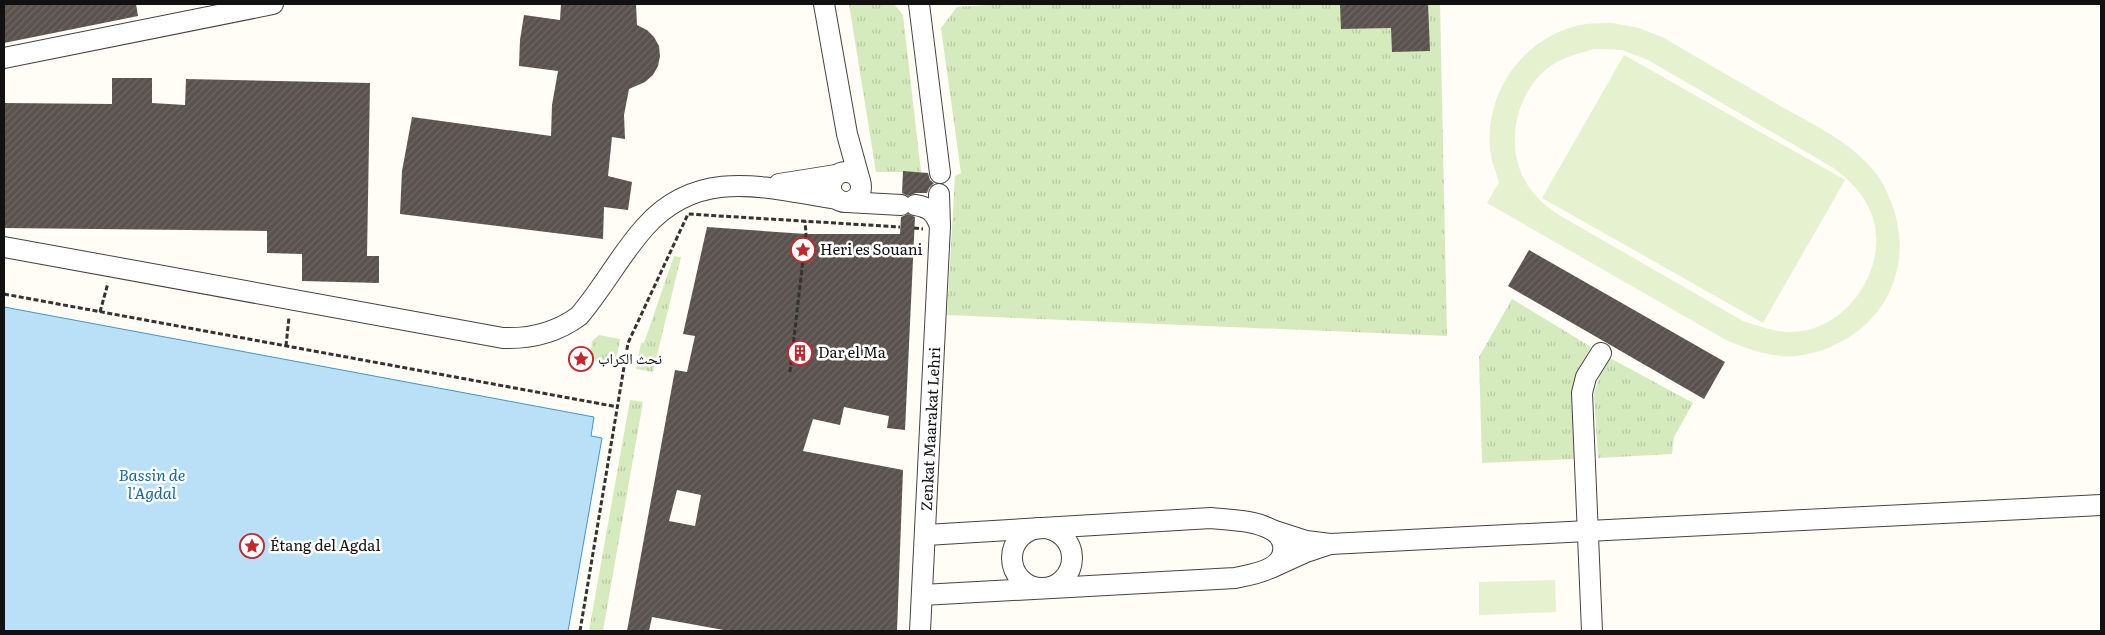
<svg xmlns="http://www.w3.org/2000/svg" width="2105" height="635" font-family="Literata,'Noto Naskh Arabic',serif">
<defs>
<pattern id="grass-tufts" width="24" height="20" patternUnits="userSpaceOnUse" patternTransform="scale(1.25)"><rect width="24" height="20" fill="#d5ebbd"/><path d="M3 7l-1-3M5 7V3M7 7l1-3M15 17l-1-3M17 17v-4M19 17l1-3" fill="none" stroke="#b6c8a1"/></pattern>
<pattern id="building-hatch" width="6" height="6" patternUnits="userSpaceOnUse" patternTransform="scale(1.25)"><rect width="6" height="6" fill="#5a524d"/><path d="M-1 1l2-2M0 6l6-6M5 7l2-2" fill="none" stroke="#6d6662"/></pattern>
</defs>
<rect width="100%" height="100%" fill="#fffdf5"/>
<!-- grass -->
<g fill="url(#grass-tufts)">
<polygon points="849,4 894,4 903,15 921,172 876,172"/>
<polygon points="1003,4 1440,4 1447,336 947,315 955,176 961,173 941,28 957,7"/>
<polygon points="674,256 681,257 653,372 636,369 641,343 644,343"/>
<polygon points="1512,299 1591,347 1577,372 1572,390 1574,459 1482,463 1479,357"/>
<polygon points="599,335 620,339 615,365 597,362 591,355 592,341"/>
<polygon points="1610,358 1693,403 1674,437 1672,454 1598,458 1594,394 1600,375"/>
<polygon points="630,400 643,402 603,631 589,631"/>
</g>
<!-- pitch -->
<g fill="#e6f2cf" fill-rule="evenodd">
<path d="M 1613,23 L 1639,28 L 1664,38 C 1703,61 1743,84 1782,107 C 1814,125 1851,142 1875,172 C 1882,180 1887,192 1891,202 C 1919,272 1877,342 1803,355 C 1779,360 1748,350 1726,340 L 1487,203 L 1499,182 C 1496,172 1491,160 1490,149 C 1485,89 1526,34 1586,24 C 1595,23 1605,23 1613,23 ZM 1594,49 L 1622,50 L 1648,60 L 1832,167 C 1847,178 1859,189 1868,206 C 1895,258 1852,328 1795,332 C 1777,333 1761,327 1743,321 L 1559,215 C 1552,210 1544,205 1538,198 C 1504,164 1509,106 1542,73 C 1556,59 1576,54 1594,49 Z"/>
<polygon points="1624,55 1845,180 1763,323 1542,198"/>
<polygon points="1555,580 1556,612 1479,615 1479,582"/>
</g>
<!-- water -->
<polygon fill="#b9e0f7" stroke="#3f96cf" points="4,307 594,417 591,436 602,438 568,631 4,631"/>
<!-- building -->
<g fill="url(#building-hatch)" fill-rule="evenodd">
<polygon points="4,4 136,4 138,16 4,43"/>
<polygon points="561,4 636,4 637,25 647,30 654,37 659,46 660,56 658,66 653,75 645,82 629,89 624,115 625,139 612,137 608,176 632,182 628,210 604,207 603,239 400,214 402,171 412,117 551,136 552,105 558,71 519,66 520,40 524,15 560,20"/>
<polygon points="1340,4 1428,4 1430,51 1392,52 1391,28 1341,29"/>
<polygon points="112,78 152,78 152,103 185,105 186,79 370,83 367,256 379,256 379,283 302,281 302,254 267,253 267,231 4,228 4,103 112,104"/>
<polygon points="903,171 928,173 930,180 934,183 929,188 927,193 916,193 908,196 902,193"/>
<path d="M 908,214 L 915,217 L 905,430 L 887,428 L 889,416 L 844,407 L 840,425 L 813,419 L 803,451 L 903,470 L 897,631 L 729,631 L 652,617 L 649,631 L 627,631 L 675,370 L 687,372 L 695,336 L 683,334 L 707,227 L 806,234 L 900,234 L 901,217 ZM 677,490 L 701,495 L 695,526 L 669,521 Z"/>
<polygon points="1529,250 1725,362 1704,399 1508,286"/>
</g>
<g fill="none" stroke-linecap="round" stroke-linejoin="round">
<defs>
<g id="minor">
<polyline points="824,4 847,134 860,181"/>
<polyline points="919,4 940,173"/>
<polyline points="4,58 273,4"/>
<circle cx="846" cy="187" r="15"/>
<polyline points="779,184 836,175"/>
<polyline points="847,202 901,205"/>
<path d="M 915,205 C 930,207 935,213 940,226"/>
<path d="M 4,247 L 503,338 C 531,339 556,333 579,316 C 603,288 620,255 645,227 C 699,166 766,188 837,199"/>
<circle cx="1042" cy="558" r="30"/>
<polyline points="1330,544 2101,505"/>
<polyline points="1271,568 1306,552 1330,544 1306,541 1272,530"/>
<path d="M 922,595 L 1235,578 C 1253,574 1287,570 1283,545 C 1282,538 1277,533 1272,530 C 1254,520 1231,520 1211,518 L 926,535"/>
<polyline points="920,631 940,226 939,194"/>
<polyline points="1592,631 1582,393 1586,377 1601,353"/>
</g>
</defs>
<!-- minor casing -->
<use href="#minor" stroke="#444" stroke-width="22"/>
<!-- path -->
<g stroke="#333" stroke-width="3" stroke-dasharray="5 2.5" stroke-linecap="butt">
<polyline points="914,228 923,229"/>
<polyline points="4,294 618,407"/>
<polyline points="100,312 108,283"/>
<polyline points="286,346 289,317"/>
<polyline points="790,372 806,234 805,221"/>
<polyline points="580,631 628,343 688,214 900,227"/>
</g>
<!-- minor -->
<use href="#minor" stroke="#fff" stroke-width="20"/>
</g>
<!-- icons -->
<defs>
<symbol id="sight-ring" viewBox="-11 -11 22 22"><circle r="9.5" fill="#fff" stroke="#c4262e" stroke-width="1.5"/><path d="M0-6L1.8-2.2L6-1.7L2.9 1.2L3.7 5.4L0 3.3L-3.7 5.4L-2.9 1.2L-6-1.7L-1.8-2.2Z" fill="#c4262e"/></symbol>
<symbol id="building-ring" viewBox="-11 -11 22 22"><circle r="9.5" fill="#fff" stroke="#c4262e" stroke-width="1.5"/><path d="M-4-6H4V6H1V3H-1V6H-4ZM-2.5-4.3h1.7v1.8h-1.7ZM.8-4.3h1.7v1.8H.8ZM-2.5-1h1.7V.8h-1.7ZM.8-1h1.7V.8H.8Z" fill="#c4262e"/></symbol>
</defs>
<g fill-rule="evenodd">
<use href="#sight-ring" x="789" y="236" width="28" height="28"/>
<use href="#building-ring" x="786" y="339" width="28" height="28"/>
<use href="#sight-ring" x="567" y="345" width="28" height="28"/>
<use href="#sight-ring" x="238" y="532" width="28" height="28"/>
</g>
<g text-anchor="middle" stroke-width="5" stroke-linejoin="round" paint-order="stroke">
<!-- poi labels -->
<g font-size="15" fill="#111" stroke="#fff" text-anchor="start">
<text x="820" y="255">Heri es Souani</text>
<text x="818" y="358">Dar el Ma</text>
<text x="598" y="364">نحث الكراب</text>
<text x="270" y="551">Étang del Agdal</text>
</g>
<!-- street labels -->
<g font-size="15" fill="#111" stroke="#fff">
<text transform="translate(931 429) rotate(-87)" y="5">Zenkat Maarakat Lehri</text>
</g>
<!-- water labels -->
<g font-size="16" font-style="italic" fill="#1768a6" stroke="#fff">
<text x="152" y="481">Bassin de<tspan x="152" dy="18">l'Agdal</tspan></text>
</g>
</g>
<!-- border -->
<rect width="2105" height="635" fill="none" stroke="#111111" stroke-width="10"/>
</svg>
